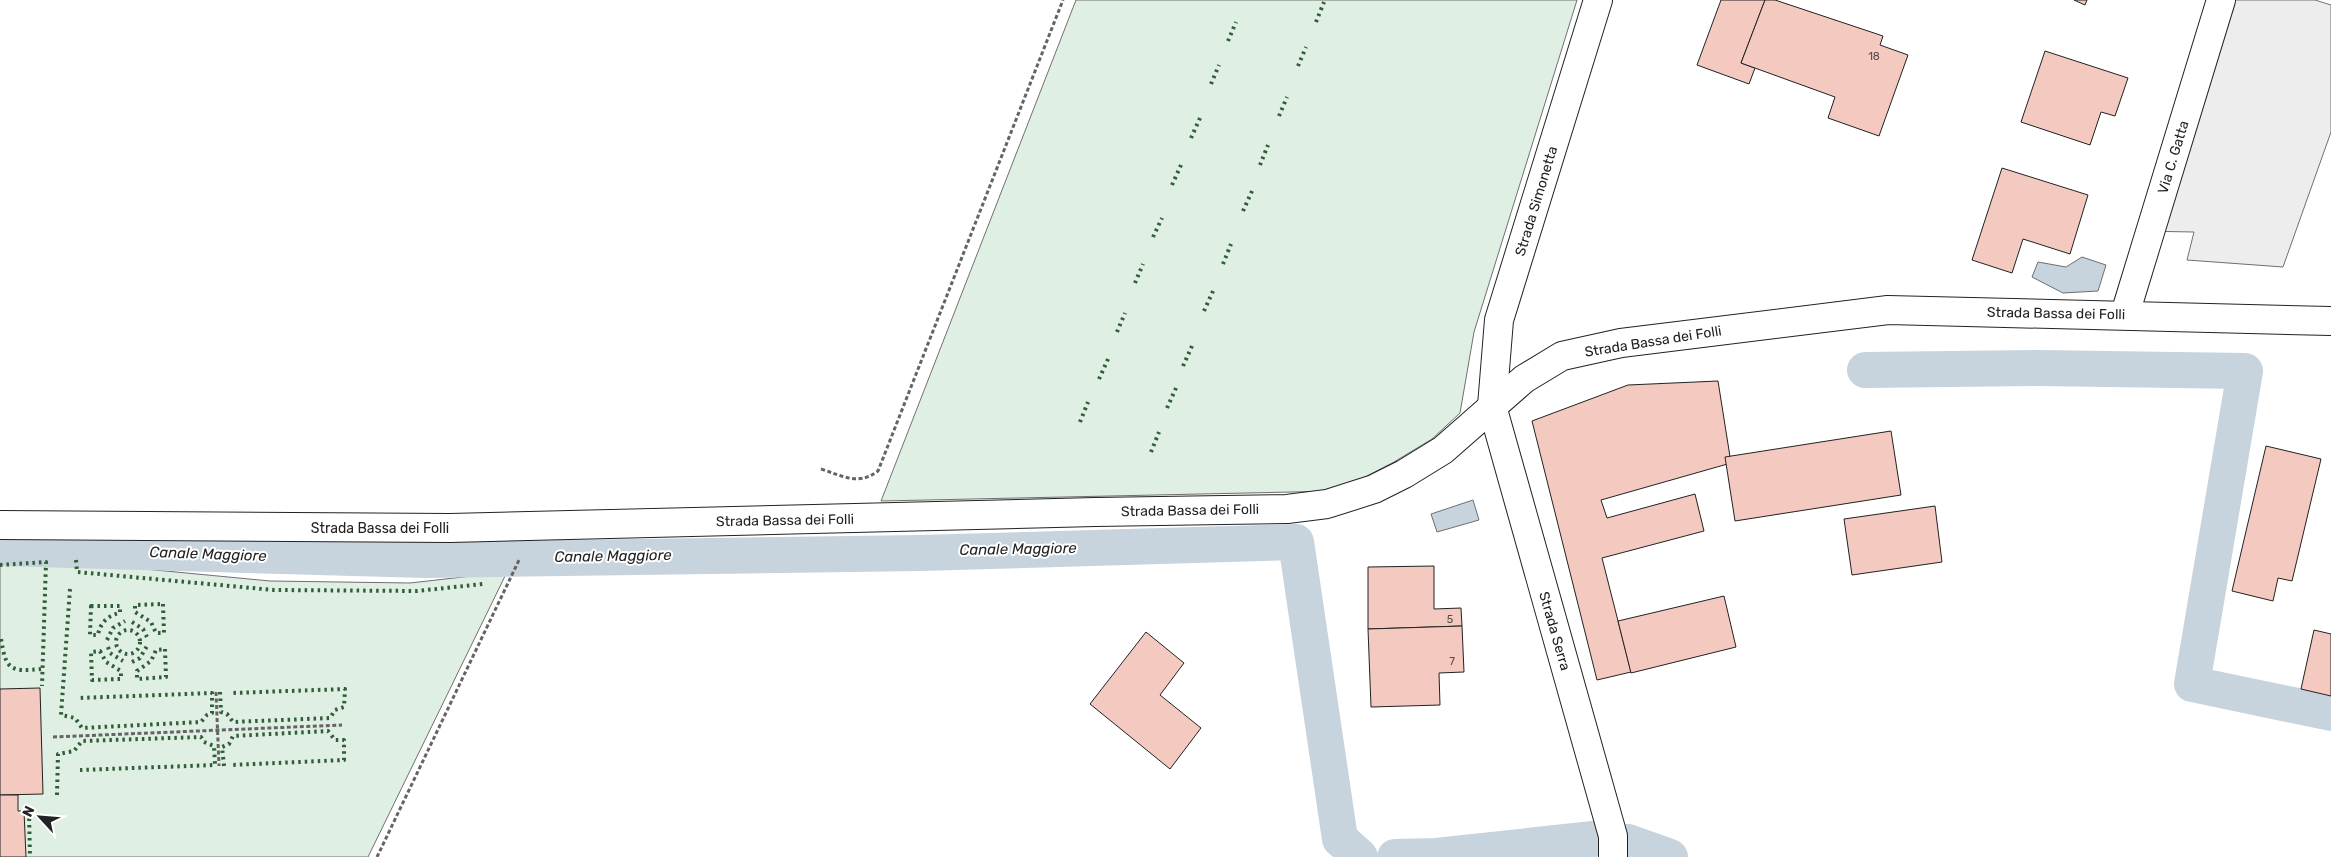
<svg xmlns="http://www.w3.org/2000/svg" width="2331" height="857" font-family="Rubik,sans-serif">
<rect width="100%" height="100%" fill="#fff"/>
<!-- green -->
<g fill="#e0efe3" stroke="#6f6f6f">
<polygon points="1076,0 1577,0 1474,332 1460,413 1432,439 1394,462 1338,491 881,501"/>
<polygon points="47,555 71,555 134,568 270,581 410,583 507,572 368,857 0,857 0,557"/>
</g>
<!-- parking -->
<polygon fill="#ededed" stroke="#6f6f6f" points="2209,0 2315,0 2331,5 2331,132 2283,267 2187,260 2194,232 2138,231"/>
<!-- water -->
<g fill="#c7d3dd" stroke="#6f6f6f">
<polygon points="2082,257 2106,265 2098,291 2063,293 2032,277 2038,262 2066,267"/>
<polygon points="1473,500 1479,520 1437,532 1431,514"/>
</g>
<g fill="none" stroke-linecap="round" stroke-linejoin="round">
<!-- canal -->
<g stroke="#c7d3dd" stroke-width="36">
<polyline points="1865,370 2038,368 2245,371 2192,684 2331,713"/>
<polyline points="0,548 426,560 920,553 1296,542 1340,839 1360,857"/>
<polyline points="1628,842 1670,857"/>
<polyline points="1395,857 1436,856 1593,839"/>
</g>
</g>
<!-- building -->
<g fill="#f3c9c0" stroke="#222">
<polygon points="1721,0 1765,0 1741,63 1755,68 1749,84 1697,65"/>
<polygon points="1765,0 1775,0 1883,36 1880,45 1908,55 1879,136 1828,118 1835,97 1741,63"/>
<polygon points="2074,0 2087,0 2085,5"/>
<polygon points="2045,51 2128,78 2115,116 2101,112 2090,145 2021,122"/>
<polygon points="2002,168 2088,195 2070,254 2023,239 2012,273 1972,260"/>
<polygon points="1718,381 1731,463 1601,500 1607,518 1695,494 1704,531 1602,558 1631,672 1597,680 1532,421 1628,385"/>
<polygon points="1891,431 1901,495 1735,521 1725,457"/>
<polygon points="2266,446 2321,459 2292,581 2278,578 2273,601 2232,591"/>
<polygon points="1935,506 1942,562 1852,575 1844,519"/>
<polygon points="1434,566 1434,609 1461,608 1462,626 1368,629 1368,567"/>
<polygon points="1724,596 1736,647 1631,673 1618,621"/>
<polygon points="1462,626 1464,672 1439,673 1440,705 1371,707 1368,629"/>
<polygon points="2314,630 2331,634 2331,696 2301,689"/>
<polygon points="1146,632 1184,663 1160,695 1201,728 1170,769 1090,704"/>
<polygon points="40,688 43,794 0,795 0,689"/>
<polygon points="0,795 18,795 18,811 24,811 26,857 0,857"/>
</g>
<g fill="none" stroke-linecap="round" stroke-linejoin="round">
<defs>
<g id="minor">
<polyline points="1598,0 1499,320 1492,406 1613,836 1613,857"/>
<polyline points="2125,314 2221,0"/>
<polyline points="0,525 450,528 1095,512 1287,509 1327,504 1374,489 1404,474 1443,450 1524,379 1562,356 1621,343 1888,310 2331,321"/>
</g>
</defs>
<!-- minor casing -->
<use href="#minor" stroke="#222" stroke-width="30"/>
<!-- path -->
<g stroke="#646464" stroke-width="3" stroke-dasharray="4 2.5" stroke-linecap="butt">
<path d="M 821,469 C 843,476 858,486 878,471 L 1063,0"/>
<polyline points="216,692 219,766"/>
<polyline points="53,737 342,725"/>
<polyline points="377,857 520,558"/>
</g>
<!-- minor -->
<use href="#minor" stroke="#fff" stroke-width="28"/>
<!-- hedge -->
<g stroke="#2f5e38" stroke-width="4" stroke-dasharray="2.5 4" stroke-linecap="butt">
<polyline points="1316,22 1324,2"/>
<polyline points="1228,41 1236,22"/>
<polyline points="1298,66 1306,47"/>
<polyline points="1211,84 1219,65"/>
<polyline points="1279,116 1287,97"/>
<polyline points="1191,138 1200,118"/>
<polyline points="1260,165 1268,145"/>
<polyline points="1172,185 1181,165"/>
<polyline points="1243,211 1252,191"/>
<polyline points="1153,237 1162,218"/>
<polyline points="1223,264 1231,244"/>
<polyline points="1135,283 1143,264"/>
<polyline points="1204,311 1213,291"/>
<polyline points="1117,332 1125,313"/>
<polyline points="1183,366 1192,346"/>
<polyline points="1099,379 1108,359"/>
<polyline points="1167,408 1176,388"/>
<polyline points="1080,422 1088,402"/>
<polyline points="1151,452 1159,432"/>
<polyline points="76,560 77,572 274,590 417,591 483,584"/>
<polyline points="0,565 46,562 42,686"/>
<polyline points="70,589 61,715 75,718 82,728 201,722 207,715 212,713 212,693 79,698"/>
<polygon points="163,604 164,633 156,633 151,622 135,612 135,605"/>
<path d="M 91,606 L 120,606 L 120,613 C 108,615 100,623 98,635 L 90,635 Z"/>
<polyline points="132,622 143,629 147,637"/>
<circle cx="128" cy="642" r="12"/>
<path d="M 1,639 C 6,670 10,672 41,669"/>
<polyline points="107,640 113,628 125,621"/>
<polyline points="108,647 110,653 123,661"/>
<polygon points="165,649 166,677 137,679 137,671 151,661 156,650"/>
<polygon points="100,651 106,662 121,671 121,679 92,680 91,652"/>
<polyline points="132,662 140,658 147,646"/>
<polyline points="220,692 221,712 227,714 233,722 330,718 335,710 344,707 345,689 232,693"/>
<polyline points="224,766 222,747 229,744 233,736 328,731 335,740 344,740 344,760 231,765"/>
<polyline points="57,795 58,754 74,751 82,741 201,737 204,742 214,746 215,765 80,770"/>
<polyline points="29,812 30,857"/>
</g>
</g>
<g text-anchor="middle" stroke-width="4" stroke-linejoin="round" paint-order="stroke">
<!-- number labels -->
<g font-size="11" fill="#564c4a">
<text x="1874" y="60">18</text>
<text x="1450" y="623">5</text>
<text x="1452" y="665">7</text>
</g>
<!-- street labels -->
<g font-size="14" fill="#222" stroke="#fff">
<text transform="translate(2173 157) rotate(-73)" y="5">Via C. Gatta</text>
<text transform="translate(1536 201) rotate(-73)" y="5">Strada Simonetta</text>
<text transform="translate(2056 313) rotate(1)" y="5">Strada Bassa dei Folli</text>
<text transform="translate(1653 341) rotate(-9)" y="5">Strada Bassa dei Folli</text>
<text transform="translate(1190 510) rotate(-1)" y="5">Strada Bassa dei Folli</text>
<text transform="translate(785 520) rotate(-1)" y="5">Strada Bassa dei Folli</text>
<text x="380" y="533">Strada Bassa dei Folli</text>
<text transform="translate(1555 631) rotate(74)" y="5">Strada Serra</text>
</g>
<!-- water labels -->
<g font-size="15" font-style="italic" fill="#222" stroke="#fff">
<text transform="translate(1018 549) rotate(-1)" y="5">Canale Maggiore</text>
<text transform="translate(208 554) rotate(2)" y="5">Canale Maggiore</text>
<text transform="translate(613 556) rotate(-1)" y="5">Canale Maggiore</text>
</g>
</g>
<!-- north arrow -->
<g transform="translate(40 817) rotate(296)" stroke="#ffffff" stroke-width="4" paint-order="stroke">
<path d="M0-4L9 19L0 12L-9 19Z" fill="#222222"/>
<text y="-8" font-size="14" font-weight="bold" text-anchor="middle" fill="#222222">N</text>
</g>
</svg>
